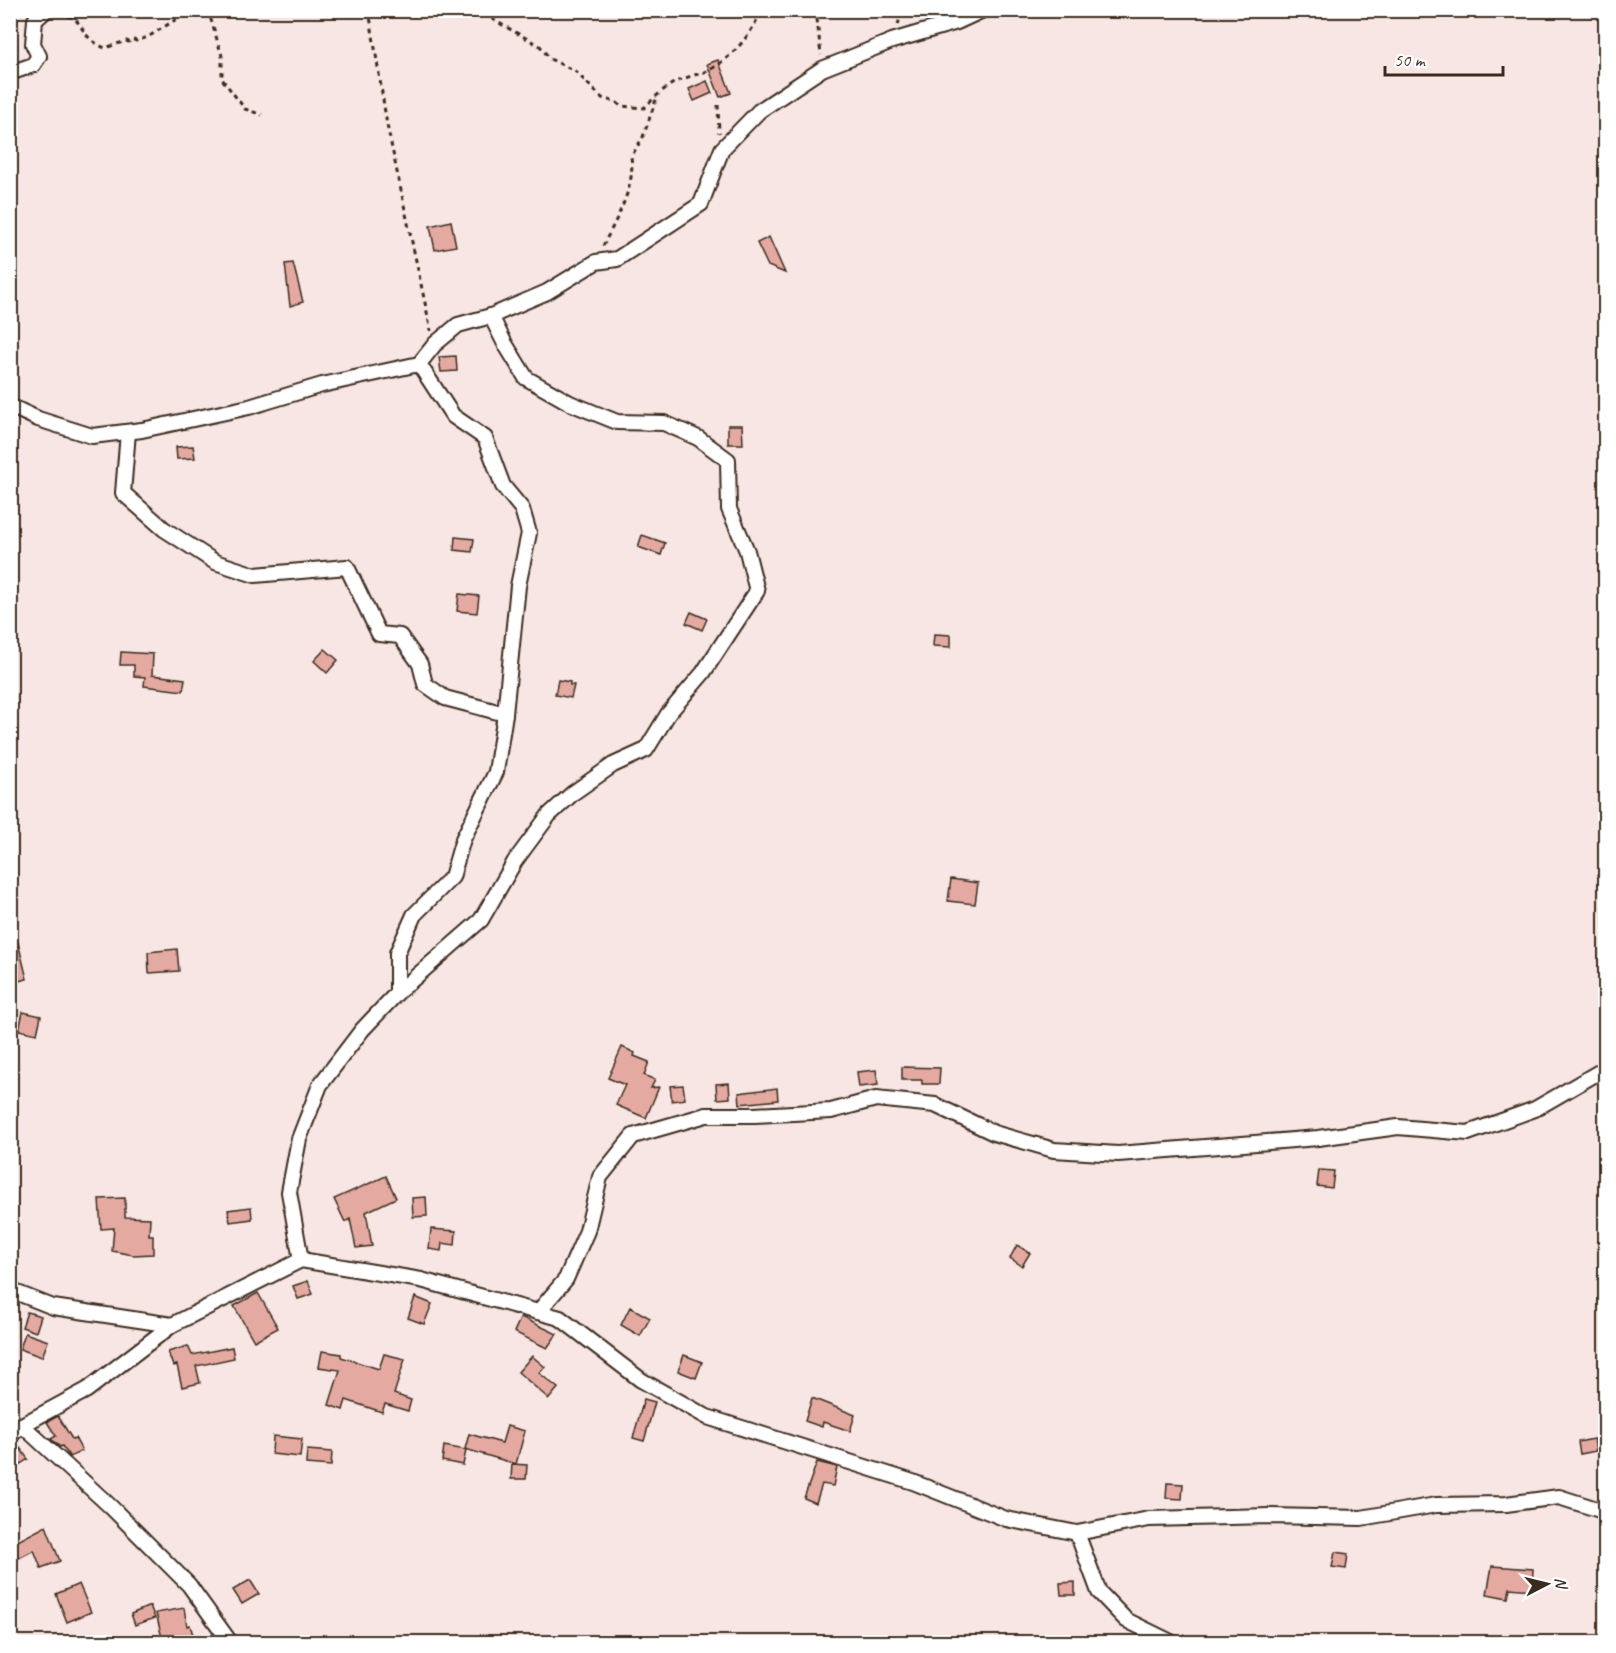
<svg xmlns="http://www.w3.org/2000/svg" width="1616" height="1653" font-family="Caveat,sans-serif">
<rect width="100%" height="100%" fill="#f7e6e3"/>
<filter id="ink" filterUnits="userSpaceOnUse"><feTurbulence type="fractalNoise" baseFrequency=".0167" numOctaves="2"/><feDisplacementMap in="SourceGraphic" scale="12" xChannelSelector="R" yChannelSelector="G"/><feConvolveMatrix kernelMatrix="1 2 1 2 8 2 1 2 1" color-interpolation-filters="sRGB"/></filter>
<g filter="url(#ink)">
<!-- building -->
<g fill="#e4aaa1" stroke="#3b2a1e" stroke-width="1.5">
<polygon points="718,60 731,93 720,97 707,64"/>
<polygon points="707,81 712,93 694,101 689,89"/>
<polygon points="451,221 456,246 435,250 430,226"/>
<polygon points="769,237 785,273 768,266 757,243"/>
<polygon points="293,263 303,302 290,306 285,264"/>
<polygon points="456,356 457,371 441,372 439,357"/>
<polygon points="728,425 742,425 743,444 728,444"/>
<polygon points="193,446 195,458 177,459 176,447"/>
<polygon points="642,535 665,543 661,555 638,547"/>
<polygon points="455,537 474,539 472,552 454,550"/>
<polygon points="459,594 479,596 477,613 457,611"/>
<polygon points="691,612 707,619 702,630 686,623"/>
<polygon points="934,634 951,635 951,647 933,646"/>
<polygon points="325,649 338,660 327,673 314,661"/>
<polygon points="121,652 153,654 152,675 185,679 183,691 144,686 145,677 134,676 134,665 120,665"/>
<polygon points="558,680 570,682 570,685 574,685 571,698 555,695"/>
<polygon points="951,879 978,883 975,904 948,901"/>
<polygon points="10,930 15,930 27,979 10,983"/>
<polygon points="177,949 179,971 149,973 148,952"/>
<polygon points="23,1012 41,1016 37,1034 19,1030"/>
<polygon points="622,1047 635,1053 634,1056 649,1062 644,1075 655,1080 651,1088 659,1087 646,1118 616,1105 625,1085 608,1078"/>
<polygon points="902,1067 940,1068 939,1084 922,1084 922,1080 902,1080"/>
<polygon points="876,1070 878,1085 859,1087 857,1072"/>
<polygon points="729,1083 730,1098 717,1099 716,1084"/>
<polygon points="683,1085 685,1099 672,1101 670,1086"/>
<polygon points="777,1088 778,1100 740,1104 739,1093"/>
<polygon points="1319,1170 1334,1171 1332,1188 1317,1186"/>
<polygon points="386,1176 396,1198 366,1212 372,1246 356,1248 350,1219 345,1222 334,1199"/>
<polygon points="426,1197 427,1216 413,1217 412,1198"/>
<polygon points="125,1198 125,1217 150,1218 149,1235 153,1235 153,1254 133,1255 112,1251 114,1228 101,1229 99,1199"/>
<polygon points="251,1207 252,1219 230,1222 228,1210"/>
<polygon points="431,1229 456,1231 455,1245 442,1243 441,1251 429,1249"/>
<polygon points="1017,1245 1030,1253 1022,1266 1010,1258"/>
<polygon points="308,1281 313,1294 298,1299 293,1286"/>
<polygon points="258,1293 278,1328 254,1341 234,1306"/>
<polygon points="415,1297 432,1304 424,1324 408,1318"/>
<polygon points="630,1307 650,1318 640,1336 621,1325"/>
<polygon points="27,1312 41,1316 36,1332 22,1327"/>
<polygon points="521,1317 557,1334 547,1348 514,1332"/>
<polygon points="25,1333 48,1341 42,1357 20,1349"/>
<polygon points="188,1346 192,1355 232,1347 234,1358 196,1366 200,1383 182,1387 177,1365 173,1366 168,1352"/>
<polygon points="322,1351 341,1354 341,1357 379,1369 384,1354 405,1359 394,1394 411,1400 408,1411 385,1404 382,1412 346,1400 343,1410 329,1405 340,1370 319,1367"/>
<polygon points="684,1355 702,1362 696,1378 678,1371"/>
<polygon points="532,1356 545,1367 539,1373 558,1388 549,1399 518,1372"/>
<polygon points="812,1398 855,1415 850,1431 823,1422 822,1427 805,1421"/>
<polygon points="644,1399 655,1402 644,1441 633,1438"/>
<polygon points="58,1416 72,1439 75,1438 82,1451 70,1457 62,1446 60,1447 51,1439 56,1436 47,1422"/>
<polygon points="507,1426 525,1431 516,1464 465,1449 469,1434 502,1443"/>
<polygon points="273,1436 302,1439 300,1457 272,1454"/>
<polygon points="1594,1439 1596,1451 1580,1454 1578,1442"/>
<polygon points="444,1446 466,1450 463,1465 442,1461"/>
<polygon points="20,1448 28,1459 16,1467 10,1455"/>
<polygon points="307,1450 332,1452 331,1466 306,1464"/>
<polygon points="817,1462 837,1467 833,1486 822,1484 816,1503 804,1498"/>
<polygon points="512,1464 527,1465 526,1479 511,1479"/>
<polygon points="1167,1483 1183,1484 1182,1499 1166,1498"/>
<polygon points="46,1526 60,1561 41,1568 34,1550 19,1558 12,1544"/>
<polygon points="1335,1552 1348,1554 1346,1569 1332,1567"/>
<polygon points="1492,1566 1533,1569 1532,1590 1510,1588 1508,1598 1487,1594"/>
<polygon points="250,1580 259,1594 242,1604 233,1590"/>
<polygon points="1075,1582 1075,1595 1061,1595 1060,1583"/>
<polygon points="79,1584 91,1612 67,1622 56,1594"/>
<polygon points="150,1606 155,1618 135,1625 131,1614"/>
<polygon points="184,1608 187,1626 190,1625 194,1638 174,1642 163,1642 156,1613"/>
</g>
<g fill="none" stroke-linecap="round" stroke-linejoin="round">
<defs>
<g id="minor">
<polyline points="10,73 33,65 39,56 33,44 35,20 46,10"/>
<polyline points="10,406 38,419 92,436 142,430 249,407 322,385 419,364 435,344 458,325 491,316 547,292 596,262 617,259 701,204 722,149 759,111 822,69 892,41 957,22 983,10"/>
<polyline points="128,432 123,493 164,529 215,562 255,575 347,567 379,634 400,636 420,664 425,684 445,698 505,714"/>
<polyline points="397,993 481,920 515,861 549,815 573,793 613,765 646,750 668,714 703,673 757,591 747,551 729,509 728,460 698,438 664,423 617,422 570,403 526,378 504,342 491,316"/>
<polyline points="301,1260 289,1192 299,1139 320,1085 362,1030 397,993 397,953 414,915 452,877 463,839 496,772 505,714 518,586 529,533 522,509 503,486 485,438 453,416 419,364"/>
<polyline points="10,1290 53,1307 172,1325 301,1260 421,1280 560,1318 641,1380 707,1417 913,1482 1006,1519 1077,1533 1149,1519 1270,1516 1361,1518 1436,1505 1506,1504 1559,1497 1606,1512"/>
<polyline points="538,1312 566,1279 587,1231 600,1177 633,1136 706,1115 754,1115 831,1111 876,1099 935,1105 994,1133 1054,1150 1118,1154 1318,1138 1398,1127 1468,1133 1535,1109 1606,1068"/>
<polyline points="22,1425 111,1507 189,1585 230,1642"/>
<polyline points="10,1436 22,1425 87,1390 172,1325"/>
<polyline points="1077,1533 1099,1592 1126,1620 1171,1642"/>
</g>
</defs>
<!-- minor casing -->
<use href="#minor" stroke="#3b2a1e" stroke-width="18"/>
<!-- path -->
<g stroke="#3b2a1e" stroke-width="3" stroke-dasharray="4.5 4.5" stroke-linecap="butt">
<polyline points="208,10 222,56 222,79 245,109 262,115"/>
<polyline points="369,10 387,125 431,331"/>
<path d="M 476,10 L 540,46 L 550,59 L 575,71 L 602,98 L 616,102 L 621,106 L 644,108 C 652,100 660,92 669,86 C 679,79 692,76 704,72 C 729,62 752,35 761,10"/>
<polyline points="816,10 821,55"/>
<path d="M 59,15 C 77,16 76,20 85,33 C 90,40 98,45 105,48 L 126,41 L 129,42 L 132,39 L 136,41 L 148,37 L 191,10"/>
<polyline points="898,25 902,10"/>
<polyline points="718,105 719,133"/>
<path d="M 603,246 C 616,219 636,187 631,157 L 643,137 L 657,97"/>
</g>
<!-- minor -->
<use href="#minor" stroke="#fff" stroke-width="14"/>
</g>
</g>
<!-- margin -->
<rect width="1616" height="1653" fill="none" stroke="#fff" stroke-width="36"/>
<rect x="18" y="18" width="1580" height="1617" fill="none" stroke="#3b2a1e" stroke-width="2" filter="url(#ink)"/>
<!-- north arrow -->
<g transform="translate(1547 1584) rotate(83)" stroke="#ffffff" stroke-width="4.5" paint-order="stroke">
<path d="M0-4.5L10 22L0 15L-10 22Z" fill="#3b2a1e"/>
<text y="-9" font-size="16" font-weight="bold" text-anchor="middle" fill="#3b2a1e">N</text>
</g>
<!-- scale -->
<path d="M1385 66v9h118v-9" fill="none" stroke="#3b2a1e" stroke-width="3"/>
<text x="1394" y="66" font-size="18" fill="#3b2a1e" stroke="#ffffff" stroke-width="4.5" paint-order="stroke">50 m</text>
</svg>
